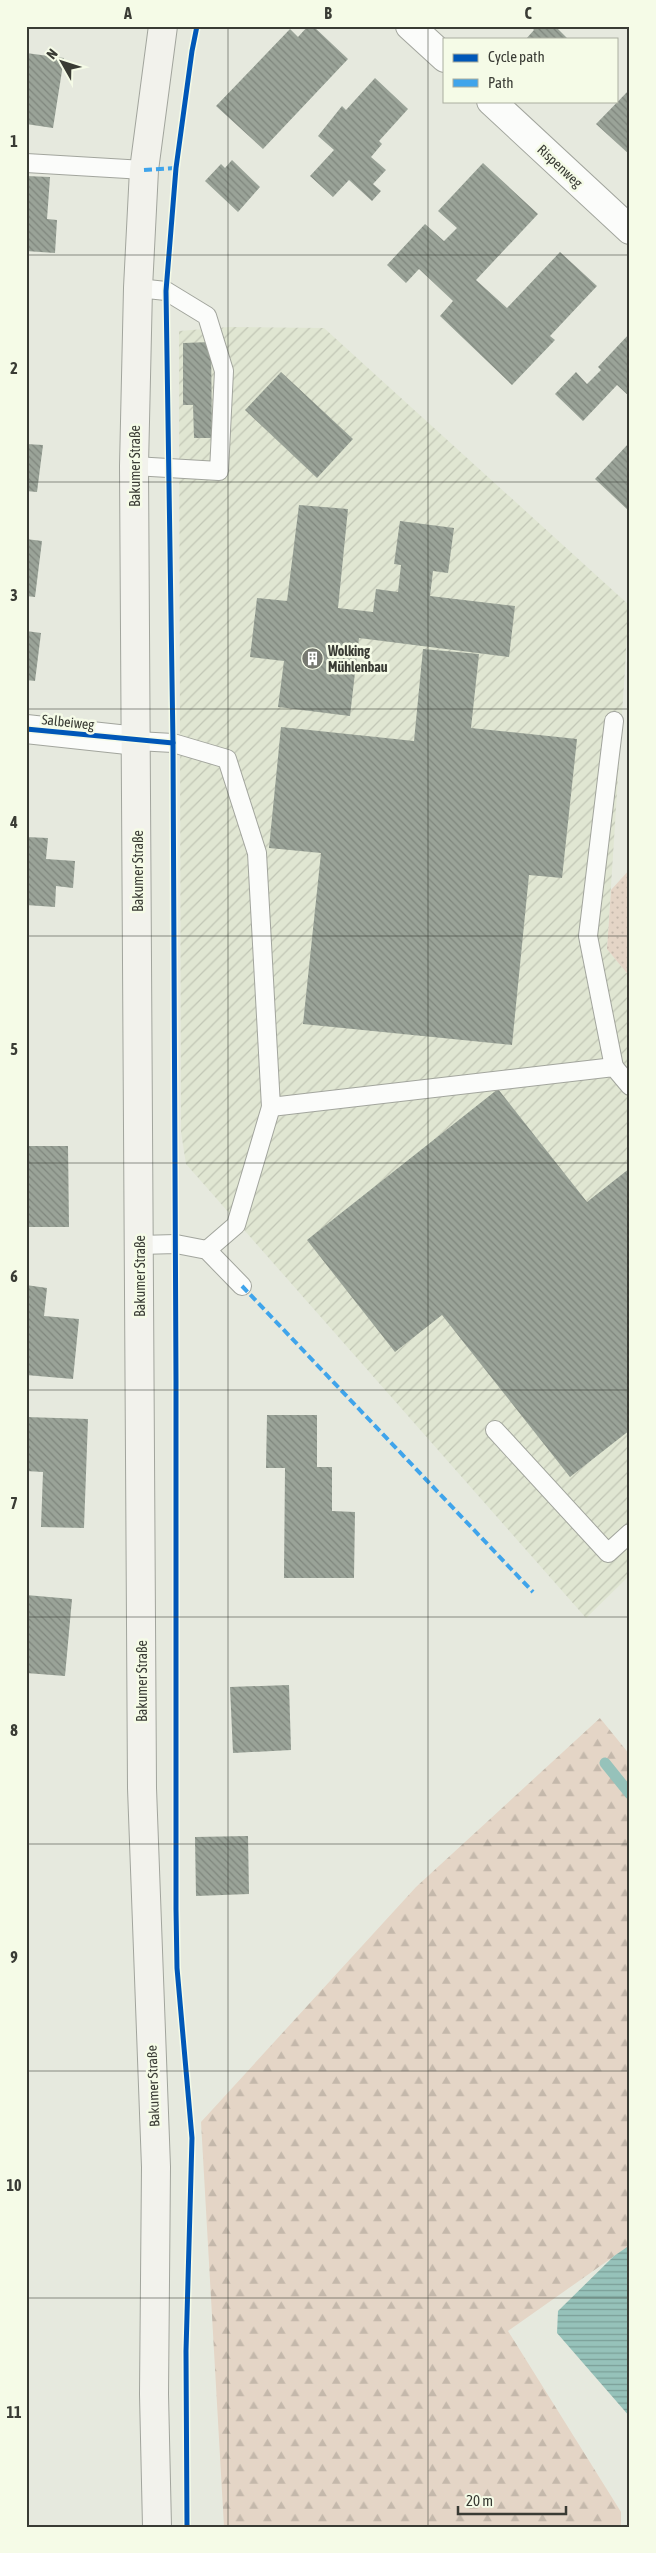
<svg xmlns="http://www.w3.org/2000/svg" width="656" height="2553" font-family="'Asap Condensed',sans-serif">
<defs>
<pattern id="industrial-furrows" width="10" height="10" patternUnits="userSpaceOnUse" patternTransform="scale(1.25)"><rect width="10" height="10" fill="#e0e6d2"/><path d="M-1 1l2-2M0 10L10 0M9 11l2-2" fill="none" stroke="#c1c6b5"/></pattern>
<pattern id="grass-dots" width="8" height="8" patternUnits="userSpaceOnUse" patternTransform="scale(1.25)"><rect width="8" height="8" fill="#e4d5c6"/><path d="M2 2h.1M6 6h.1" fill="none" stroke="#c4b8ab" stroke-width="1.8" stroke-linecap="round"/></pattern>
<pattern id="forest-firs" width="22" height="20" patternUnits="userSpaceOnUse" patternTransform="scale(1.25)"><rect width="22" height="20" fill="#e4d5c6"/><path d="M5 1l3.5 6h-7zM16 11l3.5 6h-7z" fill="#c4b8ab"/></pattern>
<pattern id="water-rules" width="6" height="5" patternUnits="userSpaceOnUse" patternTransform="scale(1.25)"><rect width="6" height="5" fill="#96c2ba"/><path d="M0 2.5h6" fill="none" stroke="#7b9f98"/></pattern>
<pattern id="building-back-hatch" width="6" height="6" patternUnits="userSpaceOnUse" patternTransform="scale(1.25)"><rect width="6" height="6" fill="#9aa398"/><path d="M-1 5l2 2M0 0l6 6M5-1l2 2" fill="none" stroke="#7f867d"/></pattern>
</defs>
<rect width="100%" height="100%" fill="#e6e9de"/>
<!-- industrial -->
<polygon fill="url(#industrial-furrows)" points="230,327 324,328 629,605 607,949 630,977 630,1575 586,1618 186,1164 181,1132 179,331"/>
<!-- grass -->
<polygon fill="url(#grass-dots)" points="630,869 630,977 607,949 611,890"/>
<!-- forest -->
<polygon fill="url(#forest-firs)" points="600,1718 630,1755 630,2245 508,2331 621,2512 621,2527 224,2527 201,2122 416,1887"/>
<!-- water -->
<polygon fill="url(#water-rules)" points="630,2245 630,2417 557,2333 558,2311 614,2256"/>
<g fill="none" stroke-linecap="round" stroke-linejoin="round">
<!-- stream -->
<polyline stroke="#96c2ba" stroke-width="11" points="605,1763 630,1794"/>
</g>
<!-- building -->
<g fill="url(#building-back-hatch)">
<polygon points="308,26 313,26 348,59 263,149 216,106 290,29 298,37"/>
<polygon points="531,26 555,26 568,39 526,39 534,30"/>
<polygon points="26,53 64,58 53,128 26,124"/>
<polygon points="375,78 408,109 379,141 382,144 371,157 386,170 373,184 381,191 372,201 349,180 333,197 310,176 334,150 318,136 342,106 346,110"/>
<polygon points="630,89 630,155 596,124"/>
<polygon points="232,160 260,187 238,212 205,181 221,164 225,168"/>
<polygon points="483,163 538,214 476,280 507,308 560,252 597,286 550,336 555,340 512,385 440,316 453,301 419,269 406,283 387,265 425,224 444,241 457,228 438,211"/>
<polygon points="26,176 50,177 47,219 57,220 55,253 26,251"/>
<polygon points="630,333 630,397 617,385 583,421 555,394 576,372 587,384 601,370 598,367"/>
<polygon points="211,342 212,438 194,438 193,405 183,405 183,343"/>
<polygon points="281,372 353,439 317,478 245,410"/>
<polygon points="630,442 630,512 595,479"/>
<polygon points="26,444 43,445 37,492 26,491"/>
<polygon points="299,505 348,509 338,608 373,612 376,589 398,592 401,565 394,564 400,521 454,528 448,573 433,571 430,596 515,606 509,657 359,638 350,716 278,707 284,661 250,657 257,598 287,601"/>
<polygon points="26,539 42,541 35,597 26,596"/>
<polygon points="26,631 41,633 35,681 26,680"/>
<polygon points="423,649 479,654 471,728 577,739 562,878 529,875 512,1045 303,1024 321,853 269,848 281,727 414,741"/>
<polygon points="26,837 48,838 46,859 75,861 73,888 56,886 55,907 26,905"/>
<polygon points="498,1089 587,1202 630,1168 630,1430 570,1477 442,1315 395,1352 307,1240"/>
<polygon points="26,1146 68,1146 69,1227 26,1227"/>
<polygon points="26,1285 47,1288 44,1316 79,1319 73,1379 26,1375"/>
<polygon points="267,1415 317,1415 317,1467 332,1467 332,1511 355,1512 354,1578 284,1578 285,1468 266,1468"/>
<polygon points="26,1417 88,1419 84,1528 41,1527 43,1472 26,1471"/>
<polygon points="26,1595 72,1599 65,1676 26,1673"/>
<polygon points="289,1685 291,1750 233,1753 230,1687"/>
<polygon points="248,1836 249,1894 196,1896 195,1837"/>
</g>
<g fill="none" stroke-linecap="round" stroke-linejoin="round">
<defs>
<g id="lane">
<polyline points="26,163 144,170"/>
<polyline points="134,466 219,471 224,371 207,316 166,291 138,288"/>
<polyline points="137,741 173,743 227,759 257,853 271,1107 614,1067 630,1086"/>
<polyline points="614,1067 588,936 614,721"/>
<polyline points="140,1245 176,1244 207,1250 242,1286"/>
<polyline points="207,1250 236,1225 271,1107"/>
<polyline points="495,1430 608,1553 630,1533"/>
</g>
<g id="street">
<polyline points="410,26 445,58"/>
<polyline points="491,101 630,230"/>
<polyline points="26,729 137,741"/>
</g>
<polyline id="secondary" points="157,2527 154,2394 156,2167 142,1788 134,466 138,288 144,170 163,26"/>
</defs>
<!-- lane casing -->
<use href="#lane" stroke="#a2a59d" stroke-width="20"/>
<!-- street casing -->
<use href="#street" stroke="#a2a59d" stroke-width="30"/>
<!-- secondary casing -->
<use href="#secondary" stroke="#a2a59d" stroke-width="30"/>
<!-- lane -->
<use href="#lane" stroke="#fbfcfa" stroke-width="18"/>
<!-- street -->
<use href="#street" stroke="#fbfcfa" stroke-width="28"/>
<!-- secondary -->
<use href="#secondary" stroke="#f2f2ec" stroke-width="28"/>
<!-- quiet -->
<g stroke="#3fa4eb" stroke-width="4" stroke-dasharray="8 4" stroke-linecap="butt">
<polyline points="144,170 176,168"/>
<polyline points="242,1286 533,1592"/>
</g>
<defs>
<g id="cycleway">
<polyline points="26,729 173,743"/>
<polyline points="187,2527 186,2351 192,2138 177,1968 176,1909 176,1381 173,743 166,291 176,168 192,51 197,26"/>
</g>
</defs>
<!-- cycleway casing -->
<use href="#cycleway" stroke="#f5fbe7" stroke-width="8"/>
<!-- cycleway -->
<use href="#cycleway" stroke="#0057b8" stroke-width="5"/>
</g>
<!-- grid -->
<path fill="none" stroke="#393b34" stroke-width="1" stroke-opacity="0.55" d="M 228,26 L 228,2527M 428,26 L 428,2527M 26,255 L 630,255M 26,482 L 630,482M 26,709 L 630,709M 26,936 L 630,936M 26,1163 L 630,1163M 26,1390 L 630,1390M 26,1617 L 630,1617M 26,1844 L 630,1844M 26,2071 L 630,2071M 26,2298 L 630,2298"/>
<!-- icons -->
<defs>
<symbol id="building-disc" viewBox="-11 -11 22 22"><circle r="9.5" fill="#767870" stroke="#f5fbe7"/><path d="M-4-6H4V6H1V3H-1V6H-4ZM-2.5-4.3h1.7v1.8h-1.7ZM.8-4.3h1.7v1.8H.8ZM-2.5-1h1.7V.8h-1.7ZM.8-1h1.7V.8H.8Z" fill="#fff"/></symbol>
</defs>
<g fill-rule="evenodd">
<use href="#building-disc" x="300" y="646" width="25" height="25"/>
</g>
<g text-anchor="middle" stroke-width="5" stroke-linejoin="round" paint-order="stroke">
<!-- street labels -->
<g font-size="14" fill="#393b34" stroke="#f5fbe7">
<text transform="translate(560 166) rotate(43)" y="5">Rispenweg</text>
<text transform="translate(135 466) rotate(-90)" y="5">Bakumer Straße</text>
<text transform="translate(68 722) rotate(6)" y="5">Salbeiweg</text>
<text transform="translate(138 871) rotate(-90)" y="5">Bakumer Straße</text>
<text transform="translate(140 1276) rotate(-90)" y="5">Bakumer Straße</text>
<text transform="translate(142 1681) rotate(-90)" y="5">Bakumer Straße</text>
<text transform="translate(153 2086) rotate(-92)" y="5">Bakumer Straße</text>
</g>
<!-- poi labels -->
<g font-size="14" font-weight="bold" fill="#393b34" stroke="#f5fbe7" text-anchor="start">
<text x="328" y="656">Wolking<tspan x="328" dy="16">Mühlenbau</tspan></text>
</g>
</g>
<!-- border -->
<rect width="656" height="2553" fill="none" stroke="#f5fbe7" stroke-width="55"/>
<!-- legend -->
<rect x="443" y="38" width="175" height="65" fill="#f5fbe7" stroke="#aaae9f"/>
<rect x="453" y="54" width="25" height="8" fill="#0057b8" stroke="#aaae9f"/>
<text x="488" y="62" font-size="15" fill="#393b34">Cycle path</text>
<rect x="453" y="79" width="25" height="8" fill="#3fa4eb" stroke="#aaae9f"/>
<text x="488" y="88" font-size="15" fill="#393b34">Path</text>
<!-- north arrow -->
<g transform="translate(62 62) rotate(309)" stroke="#f5fbe7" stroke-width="4" paint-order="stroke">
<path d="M0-4L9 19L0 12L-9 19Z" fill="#393b34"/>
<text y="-8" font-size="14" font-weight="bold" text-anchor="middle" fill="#393b34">N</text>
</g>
<!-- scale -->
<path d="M458 2506v8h108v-8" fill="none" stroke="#393b34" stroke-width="2.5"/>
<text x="466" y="2506" font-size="15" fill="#393b34" stroke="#f5fbe7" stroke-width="4" paint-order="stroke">20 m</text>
<rect x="28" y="28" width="600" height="2498" fill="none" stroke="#393b34" stroke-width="2"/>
<g font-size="16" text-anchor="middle" font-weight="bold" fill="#393b34">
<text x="128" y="19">A</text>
<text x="328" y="19">B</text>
<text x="528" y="19">C</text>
<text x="14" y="147">1</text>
<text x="14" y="374">2</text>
<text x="14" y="601">3</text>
<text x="14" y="828">4</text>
<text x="14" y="1055">5</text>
<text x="14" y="1282">6</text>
<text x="14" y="1509">7</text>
<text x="14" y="1736">8</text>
<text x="14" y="1963">9</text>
<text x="14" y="2191">10</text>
<text x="14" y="2418">11</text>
</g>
</svg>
